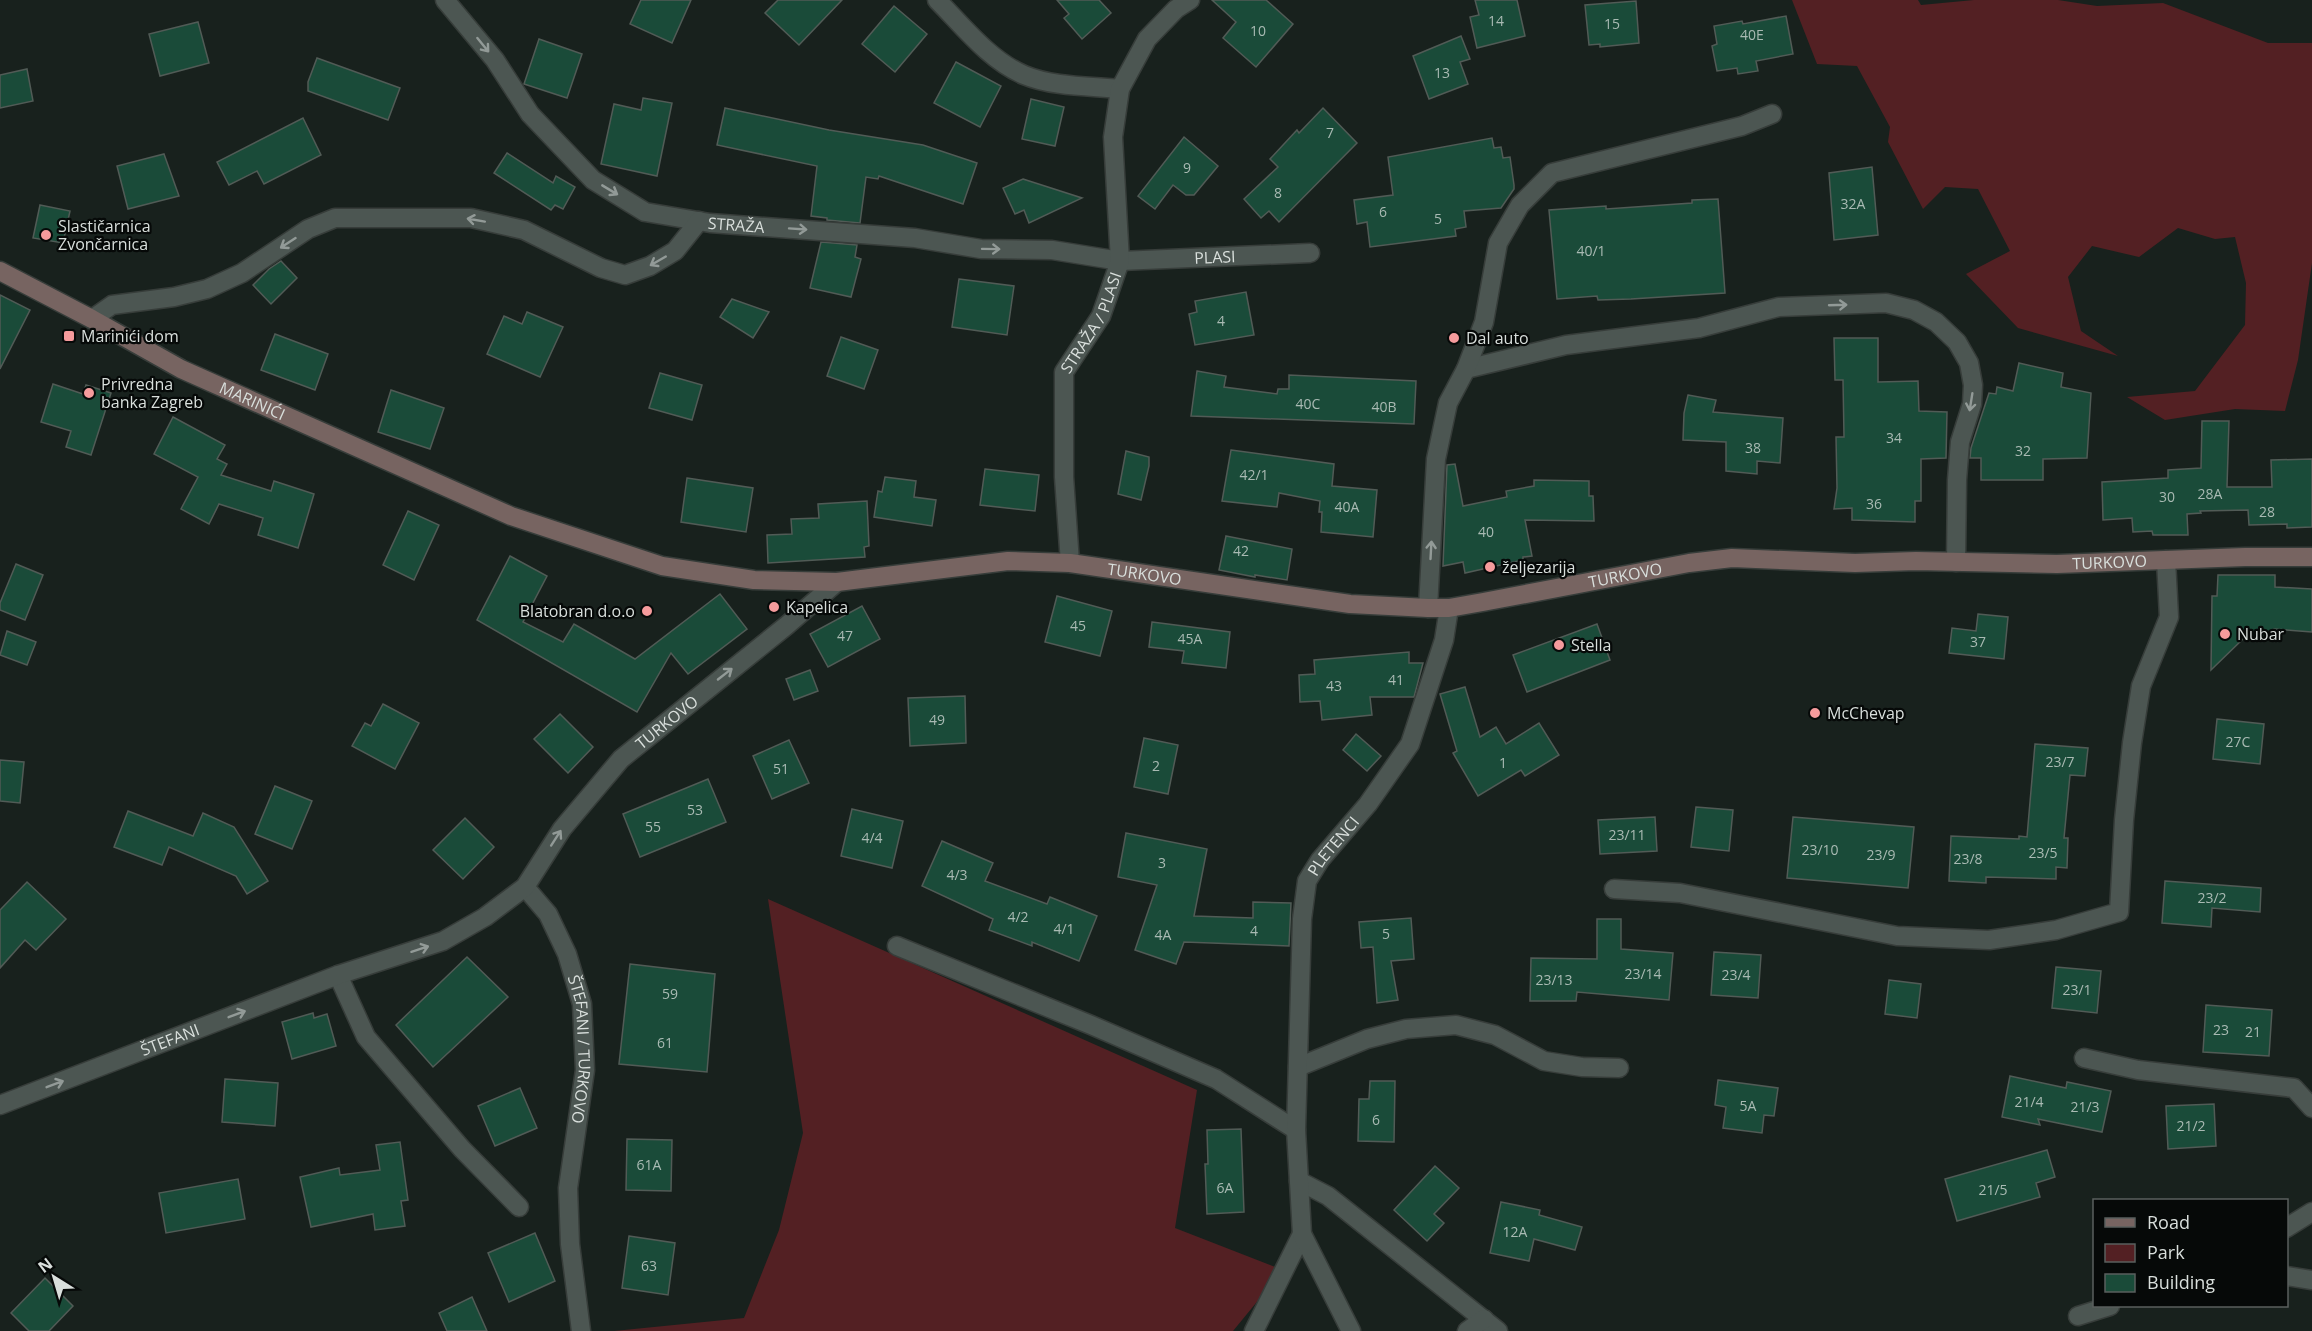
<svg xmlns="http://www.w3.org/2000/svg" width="2312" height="1331" font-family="'Open Sans',sans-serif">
<rect width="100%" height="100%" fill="#18211d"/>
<!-- green -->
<g fill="#532023">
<polygon points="1792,0 1918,0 1921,5 1974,0 2058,0 2097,6 2163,3 2268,43 2312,43 2312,263 2298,360 2285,411 2235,409 2165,420 2127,397 2195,391 2245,325 2246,283 2235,237 2215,239 2178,228 2139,257 2092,246 2068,277 2081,331 2118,356 2018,328 1966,274 2010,251 1978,189 1945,187 1923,209 1888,142 1890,127 1857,66 1817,64"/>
<polygon points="768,899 1197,1090 1175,1228 1283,1270 1233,1331 614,1331 744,1318 779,1230 803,1133"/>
</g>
<!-- building -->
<g fill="#1a4b39" stroke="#515b56" stroke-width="1.5">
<polygon points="641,0 691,0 672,43 630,24"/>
<polygon points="778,0 842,0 799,45 765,13"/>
<polygon points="1057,0 1099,0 1111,13 1082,39 1064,18 1069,14"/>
<polygon points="1212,0 1266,0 1293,24 1256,67 1223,38 1236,22"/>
<polygon points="1475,0 1517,0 1525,36 1477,48 1470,17 1479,15"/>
<polygon points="1636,1 1639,43 1600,47 1600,44 1589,45 1585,5"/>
<polygon points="894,6 927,34 895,72 862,44"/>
<polygon points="1786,16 1793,54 1756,61 1758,71 1738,74 1737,68 1717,71 1712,46 1717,44 1714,26 1742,21 1743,24"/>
<polygon points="198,22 209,63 160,76 149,34"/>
<polygon points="1461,36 1470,59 1460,62 1468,84 1429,99 1413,56"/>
<polygon points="539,39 582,54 567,98 524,84"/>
<polygon points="317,58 400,88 388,120 308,91 308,82"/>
<polygon points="956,62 1001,86 980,127 934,103"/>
<polygon points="27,69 33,101 0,108 0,75"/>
<polygon points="643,98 672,103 657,176 601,164 614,104 641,110"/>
<polygon points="1031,99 1064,107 1055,146 1022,139"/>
<polygon points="725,108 829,130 923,145 977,163 963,204 879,176 878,179 866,177 860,223 827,220 827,218 811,216 817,166 717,145"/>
<polygon points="1323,108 1357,143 1279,222 1269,211 1261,218 1244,199 1278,167 1270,159 1297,130 1299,133"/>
<polygon points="303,118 321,155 264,184 257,171 229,185 217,162"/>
<polygon points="1184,137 1218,166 1194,195 1186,195 1173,185 1155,209 1138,196"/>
<polygon points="1492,138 1494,148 1501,147 1503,158 1510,157 1514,185 1514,189 1501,208 1464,211 1466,227 1455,229 1456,236 1370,247 1367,222 1357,224 1354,200 1393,195 1388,157"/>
<polygon points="507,153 553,183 556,176 575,187 563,209 555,205 551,210 494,173"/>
<polygon points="164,154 179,196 128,209 117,166"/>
<polygon points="1872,167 1878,235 1834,240 1829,173"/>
<polygon points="1023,179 1082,198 1029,223 1024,210 1015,214 1003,188"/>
<polygon points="1718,199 1725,293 1631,299 1598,300 1597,296 1557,299 1549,210 1606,206 1606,209 1692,203 1692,200"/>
<polygon points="40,205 70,211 63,243 33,238"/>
<polygon points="821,242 857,245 855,257 861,259 851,297 810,288"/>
<polygon points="281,261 297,278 271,304 253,285 269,269"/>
<polygon points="959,279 1014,286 1007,335 952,327"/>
<polygon points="1246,292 1254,335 1195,345 1189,314 1197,312 1195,301"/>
<polygon points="0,295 30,310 0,369"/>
<polygon points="732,299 769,312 753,338 720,317"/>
<polygon points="527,312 563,327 540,377 487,354 504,316 522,324"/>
<polygon points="275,334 328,354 315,390 261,370"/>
<polygon points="841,337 878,350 864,389 827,376"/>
<polygon points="1834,338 1878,338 1878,382 1918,381 1919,411 1947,412 1946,458 1921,459 1921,501 1915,501 1915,522 1852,520 1852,508 1834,509 1837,488 1836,437 1844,437 1843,380 1835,380"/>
<polygon points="2019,363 2063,373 2061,387 2091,393 2087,458 2043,459 2043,480 1981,480 1981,458 1970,458 1971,448 1989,393 1996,394 1997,387 2013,391"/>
<polygon points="1197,371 1226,376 1224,387 1277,394 1278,389 1289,389 1289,375 1416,381 1414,424 1191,416"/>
<polygon points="660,373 702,385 692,420 649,408"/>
<polygon points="53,384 83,394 86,385 111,393 91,455 66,447 71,431 41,422"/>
<polygon points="391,390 444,408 430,449 378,432"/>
<polygon points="1688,395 1716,400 1713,412 1783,418 1780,463 1757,461 1757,474 1726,471 1726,442 1683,440 1684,413"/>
<polygon points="173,417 225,445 217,459 227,464 221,475 271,491 274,481 314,494 298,548 258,535 263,518 219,504 209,524 181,509 198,477 154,454"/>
<polygon points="2202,421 2229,421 2227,487 2272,487 2271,460 2312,459 2312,527 2287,528 2287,524 2249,525 2248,510 2200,511 2201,513 2187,514 2188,535 2153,535 2152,531 2133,532 2132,518 2103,520 2102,482 2168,478 2168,470 2201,468"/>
<polygon points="1231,450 1334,464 1332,486 1377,490 1373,537 1321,532 1322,512 1319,512 1320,501 1279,493 1277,507 1222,501"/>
<polygon points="1126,451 1149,457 1149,466 1141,500 1118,494"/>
<polygon points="1455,464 1463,506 1507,497 1506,491 1534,486 1534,480 1589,481 1589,496 1593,496 1594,521 1525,520 1532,556 1523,557 1523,560 1465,573 1463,562 1443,566 1447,465"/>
<polygon points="985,469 1039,475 1035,511 980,505"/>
<polygon points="885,477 916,481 914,497 936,500 932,526 874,517 878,491 882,492"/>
<polygon points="687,478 753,488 746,532 681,522"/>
<polygon points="867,501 869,546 864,547 865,557 768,563 767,535 792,534 791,519 819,518 818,504"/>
<polygon points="408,511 439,525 414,580 383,565"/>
<polygon points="1226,536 1292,549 1287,580 1255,575 1255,577 1219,570"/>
<polygon points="510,556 547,576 523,622 563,642 574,624 635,659 720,594 747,629 688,674 671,653 637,712 477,620"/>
<polygon points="16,564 43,575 25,620 0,610 0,603"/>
<polygon points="2218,575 2275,575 2275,587 2312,589 2312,632 2274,629 2274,638 2245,637 2211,670 2212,596 2217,596"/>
<polygon points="1057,596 1112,611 1100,656 1045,642"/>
<polygon points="862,606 880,639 828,667 810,634"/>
<polygon points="1978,614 2008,617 2004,659 1949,653 1952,628 1976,631"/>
<polygon points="1152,622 1230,632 1226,668 1182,663 1184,651 1149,647"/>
<polygon points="1597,624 1610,660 1527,692 1513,655"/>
<polygon points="7,631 36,642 27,665 0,655"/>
<polygon points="1409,652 1409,663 1423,663 1414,697 1370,697 1372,715 1322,720 1320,701 1300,702 1299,675 1315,674 1314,660"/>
<polygon points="810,670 818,691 794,700 786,679"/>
<polygon points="1465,687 1480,737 1496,727 1506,744 1539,723 1559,755 1525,776 1521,770 1478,796 1453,753 1457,751 1440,694"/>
<polygon points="965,696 966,743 910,746 908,698"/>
<polygon points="383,704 419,723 395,769 352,746 365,723 371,726"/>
<polygon points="560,714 593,747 568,773 534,739"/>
<polygon points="2217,719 2264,724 2260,764 2213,759"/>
<polygon points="1356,734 1381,756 1367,771 1343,750"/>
<polygon points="1144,738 1178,745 1168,794 1134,787"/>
<polygon points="789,740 809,783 772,799 753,756"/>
<polygon points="2035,744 2088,748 2085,776 2070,775 2064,838 2068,838 2067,868 2056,867 2056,879 1986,877 1986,883 1949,881 1951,836 2019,839 2019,836 2027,837"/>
<polygon points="0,760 24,762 20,803 0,801"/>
<polygon points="708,779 726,822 640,857 623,814"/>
<polygon points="275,786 312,801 292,849 255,834"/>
<polygon points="1696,807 1733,810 1729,851 1691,847"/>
<polygon points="852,809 903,821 892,868 841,856"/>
<polygon points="128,811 193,836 203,813 234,827 268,881 247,894 236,876 169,847 162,865 114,847"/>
<polygon points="1655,817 1657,851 1600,854 1598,820"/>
<polygon points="1793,817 1914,827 1908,888 1787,878"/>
<polygon points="465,818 494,847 463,879 433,850"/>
<polygon points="1126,833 1207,849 1194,916 1253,918 1253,902 1291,903 1289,946 1184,942 1176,964 1135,950 1157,885 1118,877"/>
<polygon points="942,841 993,863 985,881 1047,904 1050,897 1097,916 1079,961 1032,942 1032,946 989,930 993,919 922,886"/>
<polygon points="2165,881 2261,888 2260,912 2212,908 2211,927 2162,923"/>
<polygon points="27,882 66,919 36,950 25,940 0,968 0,910"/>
<polygon points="1411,918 1414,959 1391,961 1398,1000 1377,1003 1373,947 1361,948 1359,922"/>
<polygon points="1597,919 1621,919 1621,949 1673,953 1669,1000 1577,992 1576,1001 1530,1001 1531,958 1597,959"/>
<polygon points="1714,952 1761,955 1758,998 1711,995"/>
<polygon points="467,957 508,997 433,1067 396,1025"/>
<polygon points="630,964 715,974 707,1072 619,1064"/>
<polygon points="2056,967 2101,971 2097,1013 2052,1008"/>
<polygon points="1889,980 1921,984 1917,1018 1885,1014"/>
<polygon points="2206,1005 2272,1010 2269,1056 2203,1052"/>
<polygon points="313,1013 314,1018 327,1014 336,1046 292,1059 282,1022"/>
<polygon points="2010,1076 2066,1088 2067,1082 2111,1091 2102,1132 2038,1119 2040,1125 2002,1117"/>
<polygon points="225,1079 278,1083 275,1126 222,1122"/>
<polygon points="1718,1080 1778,1088 1774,1116 1764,1115 1762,1133 1723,1128 1726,1107 1715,1105"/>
<polygon points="1370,1081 1395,1081 1394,1142 1358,1141 1359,1099 1369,1099"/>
<polygon points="520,1088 537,1128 495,1146 478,1106"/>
<polygon points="2214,1104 2216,1146 2168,1149 2166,1106"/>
<polygon points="1241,1129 1244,1212 1207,1214 1205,1164 1208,1164 1207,1130"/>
<polygon points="627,1139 672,1140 671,1191 626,1190"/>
<polygon points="400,1142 408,1200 401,1201 405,1226 375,1230 373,1214 311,1227 300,1177 339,1168 340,1175 380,1170 376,1145"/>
<polygon points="2047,1150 2055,1177 2036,1183 2040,1197 1957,1221 1945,1179"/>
<polygon points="1435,1166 1459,1188 1434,1214 1444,1223 1427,1241 1394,1210"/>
<polygon points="238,1179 245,1219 166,1233 159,1193"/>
<polygon points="1501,1202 1540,1210 1539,1215 1582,1227 1575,1250 1534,1239 1529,1261 1490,1253"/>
<polygon points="535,1233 555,1281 509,1302 488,1253"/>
<polygon points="629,1236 675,1243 668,1295 622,1288"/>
<polygon points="45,1278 73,1306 49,1331 29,1331 11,1313"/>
<polygon points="472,1297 487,1331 447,1331 439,1313"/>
</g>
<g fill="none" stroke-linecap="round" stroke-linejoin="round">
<defs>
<g id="street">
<path id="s1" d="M 445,0 L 495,60 L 530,114 L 593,180 L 645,212 L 710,223 L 915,238 L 981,249 L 1052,250 L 1120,261 L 1310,253"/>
<path d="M 937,0 C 963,26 989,60 1024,75 C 1053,87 1089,86 1120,89"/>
<polyline points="92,319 112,305 174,297 207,289 242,273 308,229 335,218 471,218 524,230 601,268 625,275 650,266 675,251 699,221"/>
<polyline points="1466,369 1566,345 1699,328 1779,307 1886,303 1914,310 1936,322 1957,342 1969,363 1973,385 1972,404 1960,442 1957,480 1956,562"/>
<path id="s2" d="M 1070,563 L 1064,477 L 1064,372 L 1101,316 L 1120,261 L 1113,137 L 1120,89 L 1147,39 L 1176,9 L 1190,0"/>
<polyline points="1428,608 1436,459 1448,403 1466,369 1484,322 1498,243 1520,205 1552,173 1742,126 1772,114"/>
<path id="s3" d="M 525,887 L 548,914 L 567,954 L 582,1004 L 585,1070 L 568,1188 L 570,1244 L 581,1331"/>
<polyline points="1614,889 1680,893 1897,936 1989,940 2056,930 2119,912 2124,820 2132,743 2141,686 2169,617 2166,560"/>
<polyline points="897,946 1091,1025 1216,1079 1296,1130"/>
<polyline points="338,975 366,1037 462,1149 519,1207"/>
<polyline points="2084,1058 2138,1070 2294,1088 2312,1108"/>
<polyline points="1298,1067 1367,1039 1406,1029 1456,1025 1495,1035 1544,1061 1582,1067 1619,1068"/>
<path id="s4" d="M 0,1105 L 338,975 L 443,941 L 485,917 L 525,887 L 562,829 L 621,759 L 786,626 L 837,582"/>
<polyline points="1299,1181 1328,1196 1498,1331"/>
<polyline points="2286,1228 2312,1212"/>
<polyline points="2286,1276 2312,1280"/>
<polyline points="2078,1316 2110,1306"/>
<polyline points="1254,1331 1302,1234"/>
<path id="s5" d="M 1351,1331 L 1302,1234 L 1296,1130 L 1302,919 L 1307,881 L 1320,860 L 1368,804 L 1410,744 L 1444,640 L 1449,608"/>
<polyline points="1467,1331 1484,1319"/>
</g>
<g id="secondary">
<path id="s6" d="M 0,271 L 92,319 L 181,369 L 511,516 L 662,566 L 754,580 L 837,582 L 1008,561 L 1070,563 L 1350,604 L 1428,608 L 1449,608 L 1483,602 L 1689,563 L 1732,558 L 1855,563 L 1916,561 L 2057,564 L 2245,557 L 2312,557"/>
</g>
</defs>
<!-- street casing -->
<use href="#street" stroke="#373d3a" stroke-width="21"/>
<!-- secondary casing -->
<use href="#secondary" stroke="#373d3a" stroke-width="21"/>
<!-- street -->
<use href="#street" stroke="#4c5652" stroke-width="18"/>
<!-- secondary -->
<use href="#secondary" stroke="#776461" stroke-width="18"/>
</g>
<!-- one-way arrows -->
<defs><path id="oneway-shaft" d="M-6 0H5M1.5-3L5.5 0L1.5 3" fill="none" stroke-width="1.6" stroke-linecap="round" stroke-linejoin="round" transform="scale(1.5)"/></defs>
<g stroke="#929a97">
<use href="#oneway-shaft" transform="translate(483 45) rotate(51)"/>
<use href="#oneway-shaft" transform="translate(610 190) rotate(31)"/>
<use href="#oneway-shaft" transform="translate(476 220) rotate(-170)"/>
<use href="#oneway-shaft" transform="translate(798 229) rotate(4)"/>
<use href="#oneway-shaft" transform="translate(288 243) rotate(147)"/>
<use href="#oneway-shaft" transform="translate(991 249) rotate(1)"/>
<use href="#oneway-shaft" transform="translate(658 261) rotate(150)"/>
<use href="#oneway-shaft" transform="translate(1838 305) rotate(-2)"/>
<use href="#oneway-shaft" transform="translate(1971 402) rotate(99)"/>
<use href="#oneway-shaft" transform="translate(1431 550) rotate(-87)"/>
<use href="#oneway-shaft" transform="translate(725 674) rotate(-38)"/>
<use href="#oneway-shaft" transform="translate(556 838) rotate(-57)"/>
<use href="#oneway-shaft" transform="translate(420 949) rotate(-18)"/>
<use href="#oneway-shaft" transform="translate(237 1014) rotate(-21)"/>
<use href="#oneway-shaft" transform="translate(55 1084) rotate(-21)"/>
</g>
<!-- markers -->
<g fill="#f59b9c" stroke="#060908" stroke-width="2">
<circle cx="46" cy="235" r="6"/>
<rect x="63" y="330" width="12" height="12" rx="3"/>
<circle cx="1454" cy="338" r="6"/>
<circle cx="89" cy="393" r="6"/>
<circle cx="1490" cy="567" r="6"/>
<circle cx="774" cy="607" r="6"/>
<circle cx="647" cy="611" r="6"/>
<circle cx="2225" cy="634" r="6"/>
<circle cx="1559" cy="645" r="6"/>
<circle cx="1815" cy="713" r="6"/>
</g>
<g text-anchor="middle" stroke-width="4.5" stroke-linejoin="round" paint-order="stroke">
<!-- number labels -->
<g font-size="14" fill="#a9bab3">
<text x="1496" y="26">14</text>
<text x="1612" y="29">15</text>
<text x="1258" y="36">10</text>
<text x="1752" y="40">40E</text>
<text x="1442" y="78">13</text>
<text x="1330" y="138">7</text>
<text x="1187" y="173">9</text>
<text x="1278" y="198">8</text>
<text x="1853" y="209">32A</text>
<text x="1383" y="217">6</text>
<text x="1438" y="224">5</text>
<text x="1591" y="256">40/1</text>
<text x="1221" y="326">4</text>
<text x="1308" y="409">40C</text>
<text x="1384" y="412">40B</text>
<text x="1894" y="443">34</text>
<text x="1753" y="453">38</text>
<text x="2023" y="456">32</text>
<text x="1254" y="480">42/1</text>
<text x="2210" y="499">28A</text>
<text x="2167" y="502">30</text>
<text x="1874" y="509">36</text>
<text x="1347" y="512">40A</text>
<text x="2267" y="517">28</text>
<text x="1486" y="537">40</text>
<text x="1241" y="556">42</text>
<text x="1078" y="631">45</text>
<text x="845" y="641">47</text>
<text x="1190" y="644">45A</text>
<text x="1978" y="647">37</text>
<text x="1396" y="685">41</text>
<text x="1334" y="691">43</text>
<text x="937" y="725">49</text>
<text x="2238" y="747">27C</text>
<text x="2060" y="767">23/7</text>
<text x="1503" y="768">1</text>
<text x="1156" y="771">2</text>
<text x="781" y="774">51</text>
<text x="695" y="815">53</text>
<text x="653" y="832">55</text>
<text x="1627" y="840">23/11</text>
<text x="872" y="843">4/4</text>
<text x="1820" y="855">23/10</text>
<text x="2043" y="858">23/5</text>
<text x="1881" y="860">23/9</text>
<text x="1968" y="864">23/8</text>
<text x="1162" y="868">3</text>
<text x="957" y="880">4/3</text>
<text x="2212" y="903">23/2</text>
<text x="1018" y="922">4/2</text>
<text x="1064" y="934">4/1</text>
<text x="1254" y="936">4</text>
<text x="1386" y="939">5</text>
<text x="1163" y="940">4A</text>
<text x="1643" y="979">23/14</text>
<text x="1736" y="980">23/4</text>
<text x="1554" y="985">23/13</text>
<text x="2077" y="995">23/1</text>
<text x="670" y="999">59</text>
<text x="2221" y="1035">23</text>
<text x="2253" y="1037">21</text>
<text x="665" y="1048">61</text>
<text x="2029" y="1107">21/4</text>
<text x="1748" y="1111">5A</text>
<text x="2085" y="1112">21/3</text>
<text x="1376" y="1125">6</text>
<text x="2191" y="1131">21/2</text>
<text x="649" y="1170">61A</text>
<text x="1225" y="1193">6A</text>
<text x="1993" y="1195">21/5</text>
<text x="1515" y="1237">12A</text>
<text x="649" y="1271">63</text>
</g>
<!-- street labels -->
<g font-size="16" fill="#d9dfdc" stroke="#060908">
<text dy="6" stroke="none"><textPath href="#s1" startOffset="387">STRAŽA</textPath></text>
<text dy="6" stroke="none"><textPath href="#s1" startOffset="868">PLASI</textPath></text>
<text dy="6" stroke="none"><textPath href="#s2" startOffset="248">STRAŽA / PLASI</textPath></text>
<text dy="6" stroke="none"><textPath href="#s6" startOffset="284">MARINIĆI</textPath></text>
<text dy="6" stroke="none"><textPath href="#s6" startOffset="2184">TURKOVO</textPath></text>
<text dy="6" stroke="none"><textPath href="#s6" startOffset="1212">TURKOVO</textPath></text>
<text dy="6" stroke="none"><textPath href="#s6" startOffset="1698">TURKOVO</textPath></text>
<text dy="6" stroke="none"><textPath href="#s4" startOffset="790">TURKOVO</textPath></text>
<text dy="6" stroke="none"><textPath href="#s5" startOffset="506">PLETENCI</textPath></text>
<text dy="6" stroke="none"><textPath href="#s4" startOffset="182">ŠTEFANI</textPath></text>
<text dy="6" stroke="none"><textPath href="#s3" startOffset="177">ŠTEFANI / TURKOVO</textPath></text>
</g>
<!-- poi labels -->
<g font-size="16" fill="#d9dfdc" stroke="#060908" text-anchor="start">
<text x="58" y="232">Slastičarnica<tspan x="58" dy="18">Zvončarnica</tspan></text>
<text x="81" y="342">Marinići dom</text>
<text x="1466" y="344">Dal auto</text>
<text x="101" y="390">Privredna<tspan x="101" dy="18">banka Zagreb</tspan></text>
<text x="1502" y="573">željezarija</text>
<text x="786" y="613">Kapelica</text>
<text x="635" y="617" text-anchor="end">Blatobran d.o.o</text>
<text x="2237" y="640">Nubar</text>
<text x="1571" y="651">Stella</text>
<text x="1827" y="719">McChevap</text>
</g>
</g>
<!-- legend -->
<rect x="2093" y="1199" width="195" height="108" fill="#060908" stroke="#5a5f5d" stroke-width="1.5"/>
<rect x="2105" y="1218" width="30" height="9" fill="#776461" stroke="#5a5f5d" stroke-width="1.5"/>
<text x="2147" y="1229" font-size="18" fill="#d9dfdc">Road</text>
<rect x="2105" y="1244" width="30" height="18" fill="#532023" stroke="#5a5f5d" stroke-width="1.5"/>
<text x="2147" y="1259" font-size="18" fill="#d9dfdc">Park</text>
<rect x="2105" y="1274" width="30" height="18" fill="#1a4b39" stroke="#5a5f5d" stroke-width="1.5"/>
<text x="2147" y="1289" font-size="18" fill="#d9dfdc">Building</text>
<!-- north arrow -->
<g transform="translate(54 1277) rotate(323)" stroke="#060908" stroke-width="4.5" paint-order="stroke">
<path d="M0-4.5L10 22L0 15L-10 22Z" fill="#d9dfdc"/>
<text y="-9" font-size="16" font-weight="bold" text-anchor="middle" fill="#d9dfdc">N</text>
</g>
</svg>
